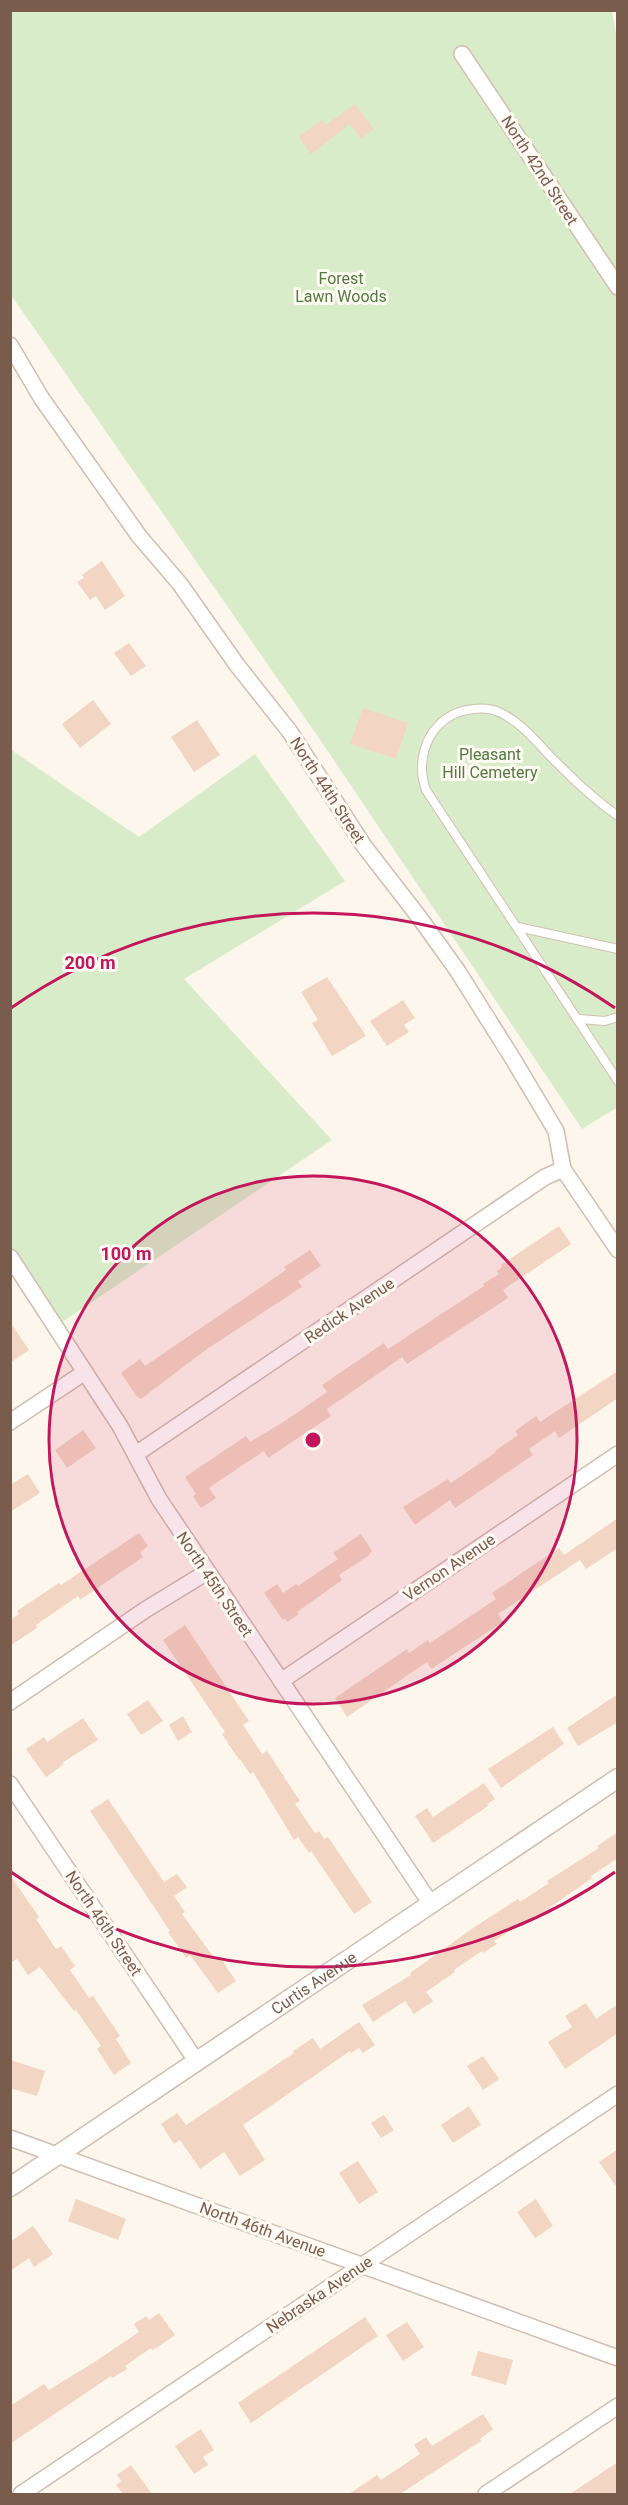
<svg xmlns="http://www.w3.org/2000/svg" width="628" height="2505" font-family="Roboto,sans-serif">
<rect width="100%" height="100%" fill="#fdf6ec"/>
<!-- green -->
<g fill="#d8ecc9">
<polygon points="10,11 612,11 618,46 618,1107 582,1129 323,744 11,295"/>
<polygon points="10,749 139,837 255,754 345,881 184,979 332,1140 55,1327 11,1258"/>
</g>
<!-- building -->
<g fill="#f3d5c3">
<polygon points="355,104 374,129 361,139 350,124 311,154 299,137 322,120 326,125"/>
<polygon points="102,561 125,596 105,610 96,596 90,600 77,582 84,578 82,575"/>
<polygon points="129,643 146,666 131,676 114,653"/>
<polygon points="93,700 111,724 80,748 62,724"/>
<polygon points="363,708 408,723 396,759 350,744"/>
<polygon points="197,720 220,755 194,772 171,737"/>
<polygon points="327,977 366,1036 332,1056 312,1023 318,1020 301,992"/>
<polygon points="403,1000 415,1018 404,1025 409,1032 387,1046 370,1021"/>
<polygon points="559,1226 571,1244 503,1290 508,1298 407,1364 402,1357 327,1409 331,1416 268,1458 264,1451 222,1479 209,1488 216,1498 201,1508 193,1496 196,1494 185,1477 246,1436 250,1442 285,1421 327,1392 322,1385 341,1372 384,1343 388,1349 484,1286 483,1284 499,1274 497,1271 502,1267 501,1265"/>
<polygon points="310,1250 321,1266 298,1281 302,1287 207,1349 141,1399 137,1397 121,1373 140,1359 145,1366 286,1270 284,1267"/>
<polygon points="10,1322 29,1350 10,1363"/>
<polygon points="618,1371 618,1398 559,1438 555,1431 529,1449 533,1455 455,1508 450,1500 415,1525 403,1507 448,1479 451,1483 496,1452 495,1451 518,1435 515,1431 536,1416 540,1422"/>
<polygon points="83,1430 96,1448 67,1468 55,1450"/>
<polygon points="28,1474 40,1493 10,1512 10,1485"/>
<polygon points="618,1518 618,1548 586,1569 580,1560 498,1614 503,1622 431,1669 427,1662 347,1717 335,1698 407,1649 409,1653 428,1640 430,1643 496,1599 492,1593 559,1548 564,1555"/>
<polygon points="139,1533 148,1546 140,1552 143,1557 80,1600 78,1596 36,1625 37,1628 10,1646 10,1620 19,1614 17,1611 59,1583 61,1585"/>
<polygon points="361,1534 372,1551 368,1556 339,1575 342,1580 297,1612 299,1614 287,1622 285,1618 283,1620 264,1593 277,1584 283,1593 296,1584 298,1586 338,1559 333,1553"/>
<polygon points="185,1625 249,1721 243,1725 262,1754 267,1751 300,1801 295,1804 315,1833 319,1831 324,1839 328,1837 372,1902 354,1914 311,1851 309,1853 298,1837 294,1840 253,1772 250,1774 240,1759 239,1760 222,1734 225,1732 163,1640"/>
<polygon points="618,1694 618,1722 578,1746 567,1728"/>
<polygon points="148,1700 163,1721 141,1735 127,1714"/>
<polygon points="183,1716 192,1732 178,1741 169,1725"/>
<polygon points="83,1718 98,1740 62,1763 63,1765 46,1777 26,1749 44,1737 47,1742"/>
<polygon points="553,1727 564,1744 501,1788 488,1769"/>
<polygon points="484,1783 495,1799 487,1804 488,1806 433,1843 415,1816 427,1808 433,1817"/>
<polygon points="108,1799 164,1882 177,1874 187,1887 174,1896 185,1912 182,1914 215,1959 219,1956 236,1981 218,1993 190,1955 186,1958 168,1932 170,1931 90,1811"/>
<polygon points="618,1832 618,1858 591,1876 592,1878 529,1922 528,1919 494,1941 497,1944 483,1953 482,1951 454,1970 455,1972 426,1992 433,2001 414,2014 405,2001 373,2022 362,2005 411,1975 410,1973 476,1926 518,1899 520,1902 549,1883 547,1881 599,1848 597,1846"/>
<polygon points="10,1875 39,1917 36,1919 56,1949 61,1946 75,1966 70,1970 89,1998 93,1996 120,2036 116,2039 131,2063 114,2075 97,2049 101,2046 76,2010 74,2011 40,1967 28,1975 17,1959 10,1963"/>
<polygon points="586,2003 596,2019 618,2004 618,2033 565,2069 548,2042 572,2027 565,2016"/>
<polygon points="359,2022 375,2045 363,2053 359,2048 351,2053 350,2051 243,2125 265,2160 240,2176 224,2152 200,2169 180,2140 174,2144 161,2124 177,2113 186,2125 294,2053 293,2051 313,2038 320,2049"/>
<polygon points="483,2056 499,2079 483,2090 467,2066"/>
<polygon points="10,2060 45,2071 37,2096 10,2088"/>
<polygon points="469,2106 481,2125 453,2143 441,2125"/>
<polygon points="384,2115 394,2130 381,2138 371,2123"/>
<polygon points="618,2149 618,2189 599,2162"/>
<polygon points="358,2161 378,2192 359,2204 339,2173"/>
<polygon points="76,2199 126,2219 118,2240 68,2221"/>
<polygon points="536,2199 553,2226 535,2238 517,2212"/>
<polygon points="33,2226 53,2254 34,2267 29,2258 10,2271 10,2242"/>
<polygon points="159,2313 175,2335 158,2347 152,2350 151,2348 125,2366 127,2369 112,2378 111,2376 10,2444 10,2406 44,2384 49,2390 93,2363 139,2332 134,2324 146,2316 149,2320"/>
<polygon points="365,2317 378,2336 251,2423 238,2403"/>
<polygon points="407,2322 424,2347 403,2361 386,2335"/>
<polygon points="478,2351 513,2360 506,2385 471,2375"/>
<polygon points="483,2414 493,2429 480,2439 481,2441 400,2494 349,2494 377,2475 381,2480 420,2454 414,2445 426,2437 432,2446"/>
<polygon points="201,2429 214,2450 203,2457 208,2465 194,2474 175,2446"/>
<polygon points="618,2462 618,2494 570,2494"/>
<polygon points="131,2465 152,2494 123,2494 116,2485 121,2481 117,2475"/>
</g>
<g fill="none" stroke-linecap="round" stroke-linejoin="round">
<defs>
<g id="service">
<path d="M 618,816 C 592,798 571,777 549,755 C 534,739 521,723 501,713 C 493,709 483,708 474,709 C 433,712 413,754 426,790 L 618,1081"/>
<polyline points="518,927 618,949"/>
<polyline points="579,1019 605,1021 618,1017"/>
</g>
<g id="minor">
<polyline points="462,54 618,287"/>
<polyline points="10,345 42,399 139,536 180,584 237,665 290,732 364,846 419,917 457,970 513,1059 556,1131 563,1169 618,1250"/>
<polyline points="10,1257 120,1426 159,1499 431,1904"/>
<polyline points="10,1422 85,1372"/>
<polyline points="136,1454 545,1177 563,1169"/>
<polyline points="281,1681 618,1454"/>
<polyline points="10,1702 145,1610 207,1572"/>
<polyline points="10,1784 197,2062"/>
<polyline points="10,2138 618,2358"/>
<polyline points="21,2494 618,2094"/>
<polyline points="486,2494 618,2406"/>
</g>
<g id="tertiary">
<path id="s1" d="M 10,2187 L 618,1778"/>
</g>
</defs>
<!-- service casing -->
<use href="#service" stroke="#d1beb0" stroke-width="10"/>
<!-- minor casing -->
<use href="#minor" stroke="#d1beb0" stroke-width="18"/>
<!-- tertiary casing -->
<use href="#tertiary" stroke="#d1beb0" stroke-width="21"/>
<!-- service -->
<use href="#service" stroke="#fff" stroke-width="8"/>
<!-- minor -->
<use href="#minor" stroke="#fff" stroke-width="15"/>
<!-- tertiary -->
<use href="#tertiary" stroke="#fff" stroke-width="18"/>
</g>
<!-- distance rings -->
<circle cx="313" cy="1440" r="264" fill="#c2185b" fill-opacity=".12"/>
<g fill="none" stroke="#c2185b" stroke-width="3">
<circle cx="313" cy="1440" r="264"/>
<path d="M615 1872A527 527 0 0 1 11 1872M11 1008A527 527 0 0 1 615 1008"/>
</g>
<g text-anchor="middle" stroke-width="6" stroke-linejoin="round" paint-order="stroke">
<!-- street labels -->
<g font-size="16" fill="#7a5c4d" stroke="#fffaf3">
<text transform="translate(540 170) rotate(57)" y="6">North 42nd Street</text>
<text transform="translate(328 790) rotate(57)" y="6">North 44th Street</text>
<text transform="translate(349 1310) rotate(-34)" y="6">Redick Avenue</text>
<text transform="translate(449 1567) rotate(-34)" y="6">Vernon Avenue</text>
<text transform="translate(215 1584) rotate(56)" y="6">North 45th Street</text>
<text transform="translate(104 1923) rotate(56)" y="6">North 46th Street</text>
<text dy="6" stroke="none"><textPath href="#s1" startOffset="366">Curtis Avenue</textPath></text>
<text transform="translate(263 2229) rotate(20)" y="6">North 46th Avenue</text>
<text transform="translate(319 2294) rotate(-34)" y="6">Nebraska Avenue</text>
</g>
<!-- park labels -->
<g font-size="16" fill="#537a41" stroke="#fffaf3">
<text x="341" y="284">Forest<tspan x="341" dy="18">Lawn Woods</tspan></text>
<text x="490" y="760">Pleasant<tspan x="490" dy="18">Hill Cemetery</tspan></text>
</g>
</g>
<circle cx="313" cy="1440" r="9" fill="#c2185b" stroke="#fffaf3" stroke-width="3"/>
<g font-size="18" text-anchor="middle" font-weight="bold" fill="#c2185b" stroke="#fffaf3" stroke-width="6" stroke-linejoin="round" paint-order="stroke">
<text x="90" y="969">200 m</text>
<text x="126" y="1260">100 m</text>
</g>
<!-- border -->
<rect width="628" height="2505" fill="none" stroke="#7a5c4d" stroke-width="24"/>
</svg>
